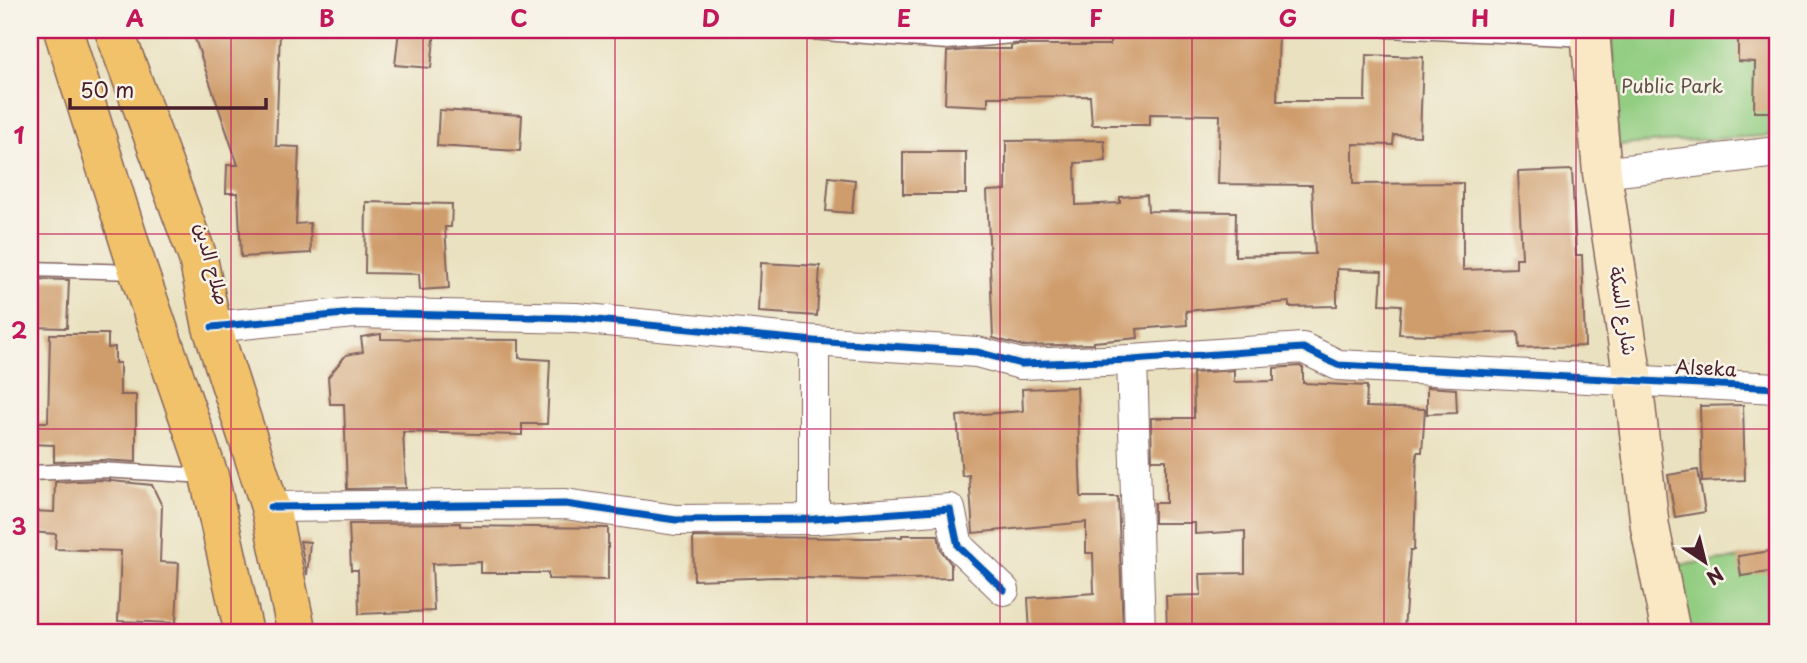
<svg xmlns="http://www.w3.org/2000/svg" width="1807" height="663" font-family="'Playpen Sans','Playpen Sans Arabic',sans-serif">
<rect width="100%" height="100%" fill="#f7f3e8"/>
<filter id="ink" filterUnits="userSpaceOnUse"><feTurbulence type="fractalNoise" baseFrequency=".0143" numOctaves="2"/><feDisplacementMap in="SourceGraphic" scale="14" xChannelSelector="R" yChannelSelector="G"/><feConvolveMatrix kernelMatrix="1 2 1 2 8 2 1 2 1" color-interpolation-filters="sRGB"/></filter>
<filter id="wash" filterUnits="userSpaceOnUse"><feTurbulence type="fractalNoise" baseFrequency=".00686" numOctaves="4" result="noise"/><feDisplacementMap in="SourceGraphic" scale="28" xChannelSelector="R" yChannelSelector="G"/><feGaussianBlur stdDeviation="1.57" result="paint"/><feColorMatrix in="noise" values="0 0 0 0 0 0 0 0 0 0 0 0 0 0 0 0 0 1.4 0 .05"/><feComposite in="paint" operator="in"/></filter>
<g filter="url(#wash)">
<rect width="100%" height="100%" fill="#e9e1bf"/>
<!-- green -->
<g fill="#92cd81" stroke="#6e7656" stroke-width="2">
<polygon points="1612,30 1777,30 1777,135 1618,145"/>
<polygon points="1777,554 1777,633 1682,633 1669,566"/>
</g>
<g id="blocks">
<!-- building -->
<g fill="#cf9c6c">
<polygon points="192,30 280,30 276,146 299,147 296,224 310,223 311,253 241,257 238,193 226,193 227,165 238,165"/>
<polygon points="399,30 435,30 431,68 395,65"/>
<polygon points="1163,30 1279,30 1277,101 1365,101 1366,55 1423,57 1420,136 1394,135 1393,145 1353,144 1353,184 1463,183 1463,270 1516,268 1516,258 1522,258 1518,172 1572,170 1576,255 1582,255 1585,346 1519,348 1518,332 1431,335 1399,334 1401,305 1380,304 1382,271 1337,269 1337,306 1289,307 1289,302 1186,311 1187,325 1137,329 1138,338 1094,342 1094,344 1023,346 993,338 987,191 1006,190 1006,141 1104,140 1106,161 1075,163 1076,205 1120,203 1120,197 1147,195 1148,211 1236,212 1235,256 1315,254 1312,185 1218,184 1220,115 1150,114 1150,125 1092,125 1090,96 988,97 988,106 945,104 947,52 979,49 1011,49 1011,46 1015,45 1110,45 1110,37 1163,38"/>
<polygon points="1738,30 1777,30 1777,112 1754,112 1755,62 1738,61"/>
<polygon points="439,110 522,115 520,151 437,146"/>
<rect x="903" y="152" width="63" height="42"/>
<polygon points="829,177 855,180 852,213 826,211"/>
<polygon points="366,202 452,204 451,227 445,227 449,288 420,290 419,274 365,273"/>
<polygon points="761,263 820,266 817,316 759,312"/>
<polygon points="30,279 69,280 67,328 30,327"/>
<polygon points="50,334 108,334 108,348 115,347 115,363 120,363 120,395 136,395 136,462 101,460 54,462 54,445 30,444 30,422 48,422"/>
<polygon points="381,334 381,339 519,340 519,358 550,360 547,424 522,424 522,435 403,432 406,488 347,489 344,404 330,404 328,377 346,355 363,352 361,337"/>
<polygon points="1300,366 1303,368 1303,383 1367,386 1366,407 1425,409 1422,452 1417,452 1414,550 1410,550 1404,630 1335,625 1335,633 1269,633 1269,630 1167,633 1166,596 1201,595 1200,574 1245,573 1245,531 1195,534 1195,523 1154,523 1154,503 1166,503 1166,460 1152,460 1151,418 1194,418 1193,373 1234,370 1234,382 1274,381 1274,368"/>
<polygon points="1077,387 1081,497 1118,497 1123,633 1030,633 1028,598 1094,593 1093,553 1086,553 1086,522 973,533 969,475 962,476 957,416 1023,411 1022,389"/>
<polygon points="1427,387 1456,389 1457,413 1427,414"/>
<polygon points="1743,405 1745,480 1702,482 1700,406"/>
<polygon points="1698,470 1705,512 1675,517 1668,475"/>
<polygon points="101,480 152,485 162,506 160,562 179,563 176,623 118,621 121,551 55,549 56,534 30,532 30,511 54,512 55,482"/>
<polygon points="460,523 460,526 608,528 608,580 548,579 548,573 481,573 481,562 432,564 434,611 359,614 358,570 351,570 349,524"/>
<polygon points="902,535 938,535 941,550 951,564 951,578 866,580 776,577 694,580 693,537 872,538 902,537"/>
<polygon points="300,541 310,542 307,575"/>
<polygon points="1777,550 1777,571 1741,576 1738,556"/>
</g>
</g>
</g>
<g filter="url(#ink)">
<use href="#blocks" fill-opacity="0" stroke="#82635f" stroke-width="2"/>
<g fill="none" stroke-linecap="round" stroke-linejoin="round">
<defs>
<g id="lane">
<polyline points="782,30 948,42 1076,30"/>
<polyline points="1387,30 1589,39"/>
<polyline points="30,269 137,272"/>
<polyline points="30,473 101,470 207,476"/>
<polyline points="30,631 55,633"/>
</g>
<g id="street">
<polyline points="1602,173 1777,152"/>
<polyline points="212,327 354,313 576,318 814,341 977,352 1021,364 1132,360 1303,348 1338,365 1777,388"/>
<polyline points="814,341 814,519"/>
<polyline points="1132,360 1140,633"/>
<polyline points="270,507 565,504 676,520 814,519 950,509 958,546 1004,590"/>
</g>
<polyline id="secondary" points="1590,30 1602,173 1633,380 1650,527 1671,633"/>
<g id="highway">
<polyline points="63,30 139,273 209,476 244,633"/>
<polyline points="114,30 198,258 212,327 270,507 297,633"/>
</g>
</defs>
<!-- lane casing -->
<use href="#lane" stroke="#82635f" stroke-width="17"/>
<!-- street casing -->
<use href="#street" stroke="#82635f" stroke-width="32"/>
<!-- secondary casing -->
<use href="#secondary" stroke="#82635f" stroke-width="41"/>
<!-- highway casing -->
<use href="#highway" stroke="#82635f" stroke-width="41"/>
<!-- lane -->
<use href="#lane" stroke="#fff" stroke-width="14"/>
<!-- street -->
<use href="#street" stroke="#fff" stroke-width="30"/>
<!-- secondary -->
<use href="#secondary" stroke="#fae7c3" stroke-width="38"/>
<!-- highway -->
<use href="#highway" stroke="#f2c26a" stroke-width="38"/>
<defs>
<g id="cycleway">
<polyline points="212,327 354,313 576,318 814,341 977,352 1021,364 1132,360 1303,348 1338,365 1777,388"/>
<polyline points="270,507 565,504 676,520 814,519 950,509 958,546 1004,590"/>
</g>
</defs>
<!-- cycleway casing -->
<use href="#cycleway" stroke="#f7f3e8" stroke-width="11"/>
<!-- cycleway -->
<use href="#cycleway" stroke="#0057b8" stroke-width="7"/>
</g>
</g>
<!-- grid -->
<path fill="none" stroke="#c2185b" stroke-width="2" stroke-opacity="0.55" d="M 231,30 L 231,633M 423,30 L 423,633M 615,30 L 615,633M 807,30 L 807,633M 1000,30 L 1000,633M 1192,30 L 1192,633M 1384,30 L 1384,633M 1576,30 L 1576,633M 30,234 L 1777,234M 30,429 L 1777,429"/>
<g text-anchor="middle" stroke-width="5" stroke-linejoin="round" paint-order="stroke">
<!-- park labels -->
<g font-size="19" fill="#605345" stroke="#f7f3e8">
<text x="1672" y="93">Public Park</text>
</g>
<!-- street labels -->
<g font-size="19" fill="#4a1f2b" stroke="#f7f3e8">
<text transform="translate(212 264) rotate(75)" y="7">صلاح الدين</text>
<text transform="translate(1623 311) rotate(81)" y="7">شارع السكة</text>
<text transform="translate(1706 368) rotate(3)" y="7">Alseka</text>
</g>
</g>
<!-- margin -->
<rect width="1807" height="663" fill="none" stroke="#f7f3e8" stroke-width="77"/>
<!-- north arrow -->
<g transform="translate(1705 562) rotate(145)" stroke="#f7f3e8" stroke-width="5" paint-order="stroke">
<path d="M0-5L12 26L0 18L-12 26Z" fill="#4a1f2b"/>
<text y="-10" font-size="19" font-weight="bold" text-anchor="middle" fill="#4a1f2b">N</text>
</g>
<!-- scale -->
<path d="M70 98v10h196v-10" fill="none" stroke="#4a1f2b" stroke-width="3.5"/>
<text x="80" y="98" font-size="21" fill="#4a1f2b" stroke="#f7f3e8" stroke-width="5" paint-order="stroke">50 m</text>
<rect x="38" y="38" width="1731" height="586" fill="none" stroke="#c2185b" stroke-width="2.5"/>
<g font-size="23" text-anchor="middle" font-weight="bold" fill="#c2185b">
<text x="135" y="27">A</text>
<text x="327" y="27">B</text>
<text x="519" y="27">C</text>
<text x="711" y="27">D</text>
<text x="904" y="27">E</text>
<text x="1096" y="27">F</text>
<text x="1288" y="27">G</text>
<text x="1480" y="27">H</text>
<text x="1672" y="27">I</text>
<text x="19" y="144">1</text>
<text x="19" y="339">2</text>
<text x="19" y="535">3</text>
</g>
</svg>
